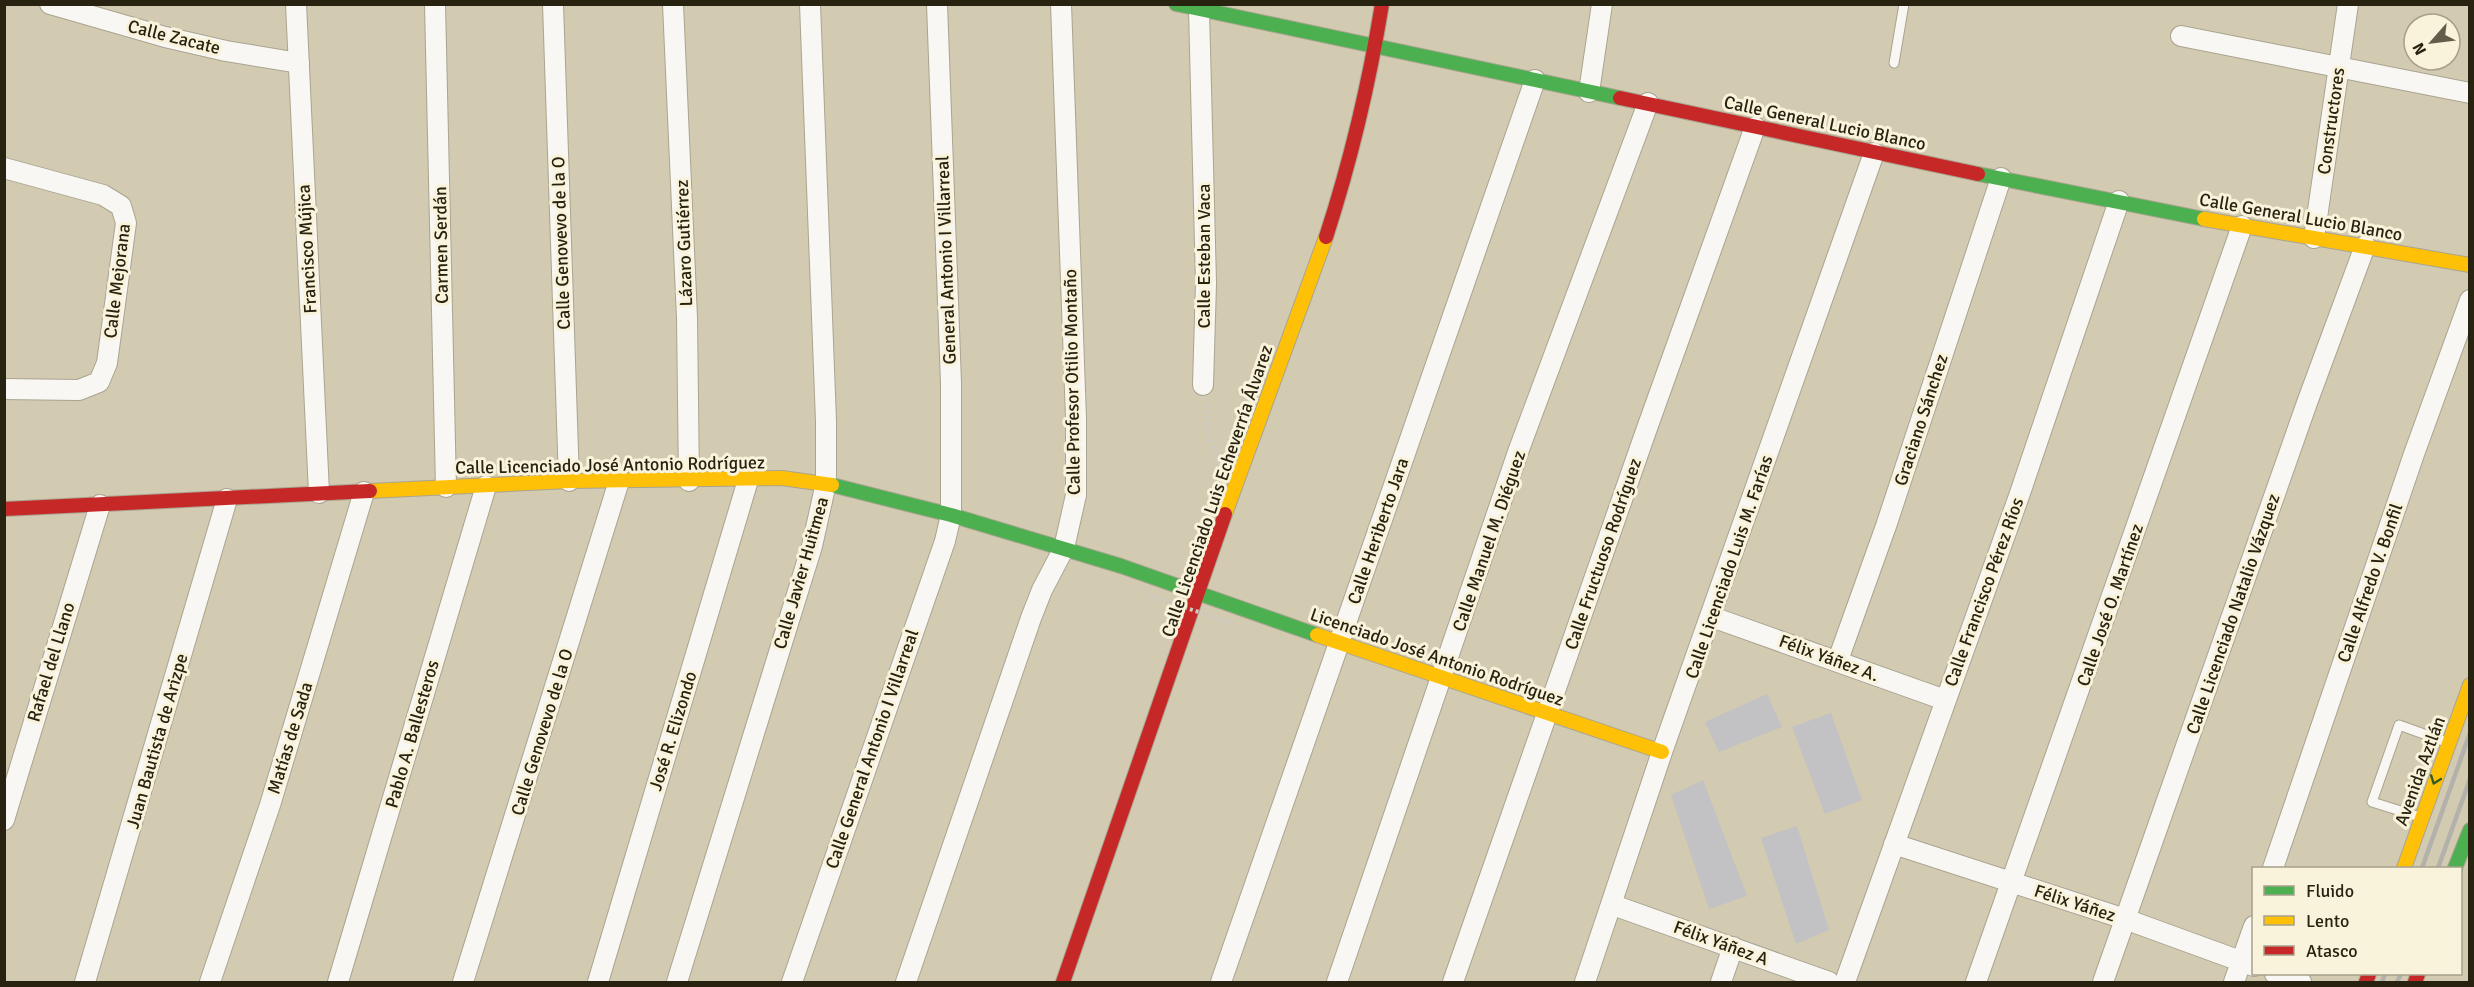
<svg xmlns="http://www.w3.org/2000/svg" width="2474" height="987" font-family="Signika,sans-serif">
<rect width="100%" height="100%" fill="#d2cab1"/>
<!-- building -->
<g fill="#c2c1c4">
<polygon points="1767,694 1782,727 1719,752 1705,722"/>
<polygon points="1831,713 1862,800 1825,814 1792,727"/>
<polygon points="1703,780 1747,896 1709,909 1671,795"/>
<polygon points="1797,826 1829,930 1796,944 1761,838"/>
</g>
<g fill="none" stroke-linecap="round" stroke-linejoin="round">
<defs>
<g id="lane">
<polyline points="1894,63 1904,4"/>
<polyline points="2420,817 2372,802 2399,725 2446,742"/>
</g>
<g id="street">
<polyline points="50,4 165,37 226,51 299,63"/>
<polyline points="296,4 319,493"/>
<polyline points="435,4 446,487"/>
<polyline points="553,4 569,481"/>
<polyline points="673,4 687,318 689,481"/>
<polyline points="1199,10 1206,283 1203,385"/>
<polyline points="2181,36 2470,93"/>
<polyline points="1589,92 1602,4"/>
<polyline points="4,168 103,195 121,206 126,223 107,363 99,382 79,390 4,389"/>
<polyline points="2314,238 2348,4"/>
<polyline points="1712,617 1945,700"/>
<polyline points="1838,660 1886,526 2001,178"/>
<polyline points="4,820 100,505"/>
<polyline points="1894,844 2125,919 2254,966"/>
<polyline points="2273,868 2414,454 2470,300"/>
<polyline points="1613,905 1829,982"/>
<polyline points="2275,974 2301,982"/>
<polyline points="85,982 227,499"/>
<polyline points="210,982 270,805 364,492"/>
<polyline points="338,982 486,486"/>
<polyline points="463,982 619,481"/>
<polyline points="598,982 748,480"/>
<polyline points="677,982 812,546 826,483 826,421 810,4"/>
<polyline points="792,982 945,541 951,515 951,383 937,4"/>
<polyline points="906,982 1031,618 1042,590 1064,548 1076,495 1076,418 1061,4"/>
<polyline points="1221,982 1535,80"/>
<polyline points="1337,982 1518,452 1648,103"/>
<polyline points="1453,982 1646,431 1755,127"/>
<polyline points="1585,982 1662,752 1874,153"/>
<polyline points="1721,982 1733,947"/>
<polyline points="1845,982 2019,496 2119,201"/>
<polyline points="1976,982 2242,226"/>
<polyline points="2103,982 2308,400 2365,246"/>
<polyline points="2234,982 2254,926"/>
</g>
<g id="fast">
<polyline points="1176,4 1620,98"/>
<polyline points="1978,174 2204,219"/>
<polyline points="832,485 951,515 1121,566 1317,635"/>
<polyline points="2455,868 2470,830"/>
</g>
<g id="slow">
<polyline points="2204,219 2470,265"/>
<polyline points="370,491 569,481 782,478 832,485"/>
<polyline points="1225,514 1326,237"/>
<polyline points="1317,635 1662,752"/>
<polyline points="2404,868 2470,685"/>
</g>
<g id="jam">
<polyline points="1620,98 1978,174"/>
<path d="M 1326,237 C 1351,160 1369,84 1382,4"/>
<polyline points="4,509 370,491"/>
<polyline points="1063,982 1225,514"/>
<polyline points="2366,982 2369,974"/>
<polyline points="2415,982 2418,974"/>
</g>
</defs>
<!-- lane casing -->
<use href="#lane" stroke="#aaa490" stroke-width="11"/>
<!-- street casing -->
<use href="#street" stroke="#aaa490" stroke-width="22"/>
<!-- fast casing -->
<use href="#fast" stroke="#aaa490" stroke-width="16"/>
<!-- slow casing -->
<use href="#slow" stroke="#aaa490" stroke-width="16"/>
<!-- jam casing -->
<use href="#jam" stroke="#aaa490" stroke-width="16"/>
<!-- path -->
<polyline stroke="#cccac2" stroke-width="4" stroke-dasharray="3 3" stroke-linecap="butt" points="1205,404 1210,439 1219,464"/>
<!-- lane -->
<use href="#lane" stroke="#f8f7f3" stroke-width="9"/>
<!-- street -->
<use href="#street" stroke="#f8f7f3" stroke-width="20"/>
<!-- fast -->
<use href="#fast" stroke="#4caf50" stroke-width="14"/>
<!-- slow -->
<use href="#slow" stroke="#ffc107" stroke-width="14"/>
<!-- jam -->
<use href="#jam" stroke="#c62828" stroke-width="14"/>
<!-- rail -->
<g stroke="#b3b1ab" stroke-width="4.5">
<polyline points="2422,868 2470,733"/>
<polyline points="2438,868 2470,779"/>
<polyline points="2382,982 2385,974"/>
<polyline points="2397,982 2401,974"/>
</g>
<!-- path-bridge -->
<polyline stroke="#cccac2" stroke-width="4" stroke-dasharray="3 3" stroke-linecap="butt" points="1150,596 1232,623"/>
</g>
<!-- one-way arrows -->
<defs><path id="oneway-chevron" d="M-2-3.5L2.5 0L-2 3.5" fill="none" stroke-width="1.6" stroke-linecap="round" stroke-linejoin="round" transform="scale(1.5)"/></defs>
<use stroke="#365b2a" href="#oneway-chevron" transform="translate(2435 780) rotate(110)"/>
<g text-anchor="middle" stroke-width="6" stroke-linejoin="round" paint-order="stroke">
<!-- street labels -->
<g font-size="18" fill="#282311" stroke="#faf3db">
<text transform="translate(174 37) rotate(14)" y="6">Calle Zacate</text>
<text transform="translate(2331 121) rotate(-82)" y="6">Constructores</text>
<text transform="translate(1825 123) rotate(12)" y="6">Calle General Lucio Blanco</text>
<text transform="translate(2301 217) rotate(10)" y="6">Calle General Lucio Blanco</text>
<text transform="translate(561 243) rotate(-92)" y="6">Calle Genovevo de la O</text>
<text transform="translate(684 243) rotate(-92)" y="6">Lázaro Gutiérrez</text>
<text transform="translate(441 245) rotate(-91)" y="6">Carmen Serdán</text>
<text transform="translate(307 249) rotate(-93)" y="6">Francisco Mújica</text>
<text transform="translate(1204 256) rotate(-90)" y="6">Calle Esteban Vaca</text>
<text transform="translate(946 260) rotate(-92)" y="6">General Antonio I Villarreal</text>
<text transform="translate(117 281) rotate(-83)" y="6">Calle Mejorana</text>
<text transform="translate(1072 382) rotate(-91)" y="6">Calle Profesor Otilio Montaño</text>
<text transform="translate(1921 420) rotate(-72)" y="6">Graciano Sánchez</text>
<text transform="translate(610 465) rotate(-1)" y="6">Calle Licenciado José Antonio Rodríguez</text>
<text transform="translate(1217 491) rotate(-71)" y="6">Calle Licenciado Luis Echeverría Álvarez</text>
<text transform="translate(1378 531) rotate(-71)" y="6">Calle Heriberto Jara</text>
<text transform="translate(1489 541) rotate(-71)" y="6">Calle Manuel M. Diéguez</text>
<text transform="translate(1603 554) rotate(-71)" y="6">Calle Fructuoso Rodríguez</text>
<text transform="translate(1729 567) rotate(-71)" y="6">Calle Licenciado Luis M. Farías</text>
<text transform="translate(801 573) rotate(-74)" y="6">Calle Javier Huitmea</text>
<text transform="translate(2370 583) rotate(-71)" y="6">Calle Alfredo V. Bonfil</text>
<text transform="translate(1984 592) rotate(-70)" y="6">Calle Francisco Pérez Ríos</text>
<text transform="translate(2110 605) rotate(-71)" y="6">Calle José O. Martínez</text>
<text transform="translate(2233 614) rotate(-71)" y="6">Calle Licenciado Natalio Vázquez</text>
<text transform="translate(1437 657) rotate(19)" y="6">Licenciado José Antonio Rodríguez</text>
<text transform="translate(1829 658) rotate(20)" y="6">Félix Yáñez A.</text>
<text transform="translate(51 662) rotate(-73)" y="6">Rafael del Llano</text>
<text transform="translate(673 731) rotate(-73)" y="6">José R. Elizondo</text>
<text transform="translate(542 732) rotate(-73)" y="6">Calle Genovevo de la O</text>
<text transform="translate(412 734) rotate(-74)" y="6">Pablo A. Ballesteros</text>
<text transform="translate(290 738) rotate(-73)" y="6">Matías de Sada</text>
<text transform="translate(157 741) rotate(-74)" y="6">Juan Bautista de Arizpe</text>
<text transform="translate(872 749) rotate(-71)" y="6">Calle General Antonio I Villarreal</text>
<text transform="translate(2420 771) rotate(-70)" y="6">Avenida Aztlán</text>
<text transform="translate(2075 903) rotate(18)" y="6">Félix Yáñez</text>
<text transform="translate(1721 943) rotate(20)" y="6">Félix Yáñez A</text>
</g>
</g>
<!-- border -->
<rect width="2474" height="987" fill="none" stroke="#282311" stroke-width="12"/>
<!-- legend -->
<rect x="2252" y="867" width="210" height="108" fill="#faf3db" stroke="#a6a08a" stroke-width="1.5"/>
<rect x="2264" y="886" width="30" height="9" fill="#4caf50" stroke="#a6a08a" stroke-width="1.5"/>
<text x="2306" y="897" font-size="18" fill="#282311">Fluido</text>
<rect x="2264" y="916" width="30" height="9" fill="#ffc107" stroke="#a6a08a" stroke-width="1.5"/>
<text x="2306" y="927" font-size="18" fill="#282311">Lento</text>
<rect x="2264" y="946" width="30" height="9" fill="#c62828" stroke="#a6a08a" stroke-width="1.5"/>
<text x="2306" y="957" font-size="18" fill="#282311">Atasco</text>
<!-- north arrow -->
<g transform="translate(2432 42) rotate(242)"><circle r="28" fill="#faf3db" stroke="#a6a08a" stroke-width="1.5"/>
<path d="M0-4.5L10 22L0 15L-10 22Z" fill="#645d49"/>
<text y="-9" font-size="16" font-weight="bold" text-anchor="middle" fill="#282311">N</text>
</g>
</svg>
